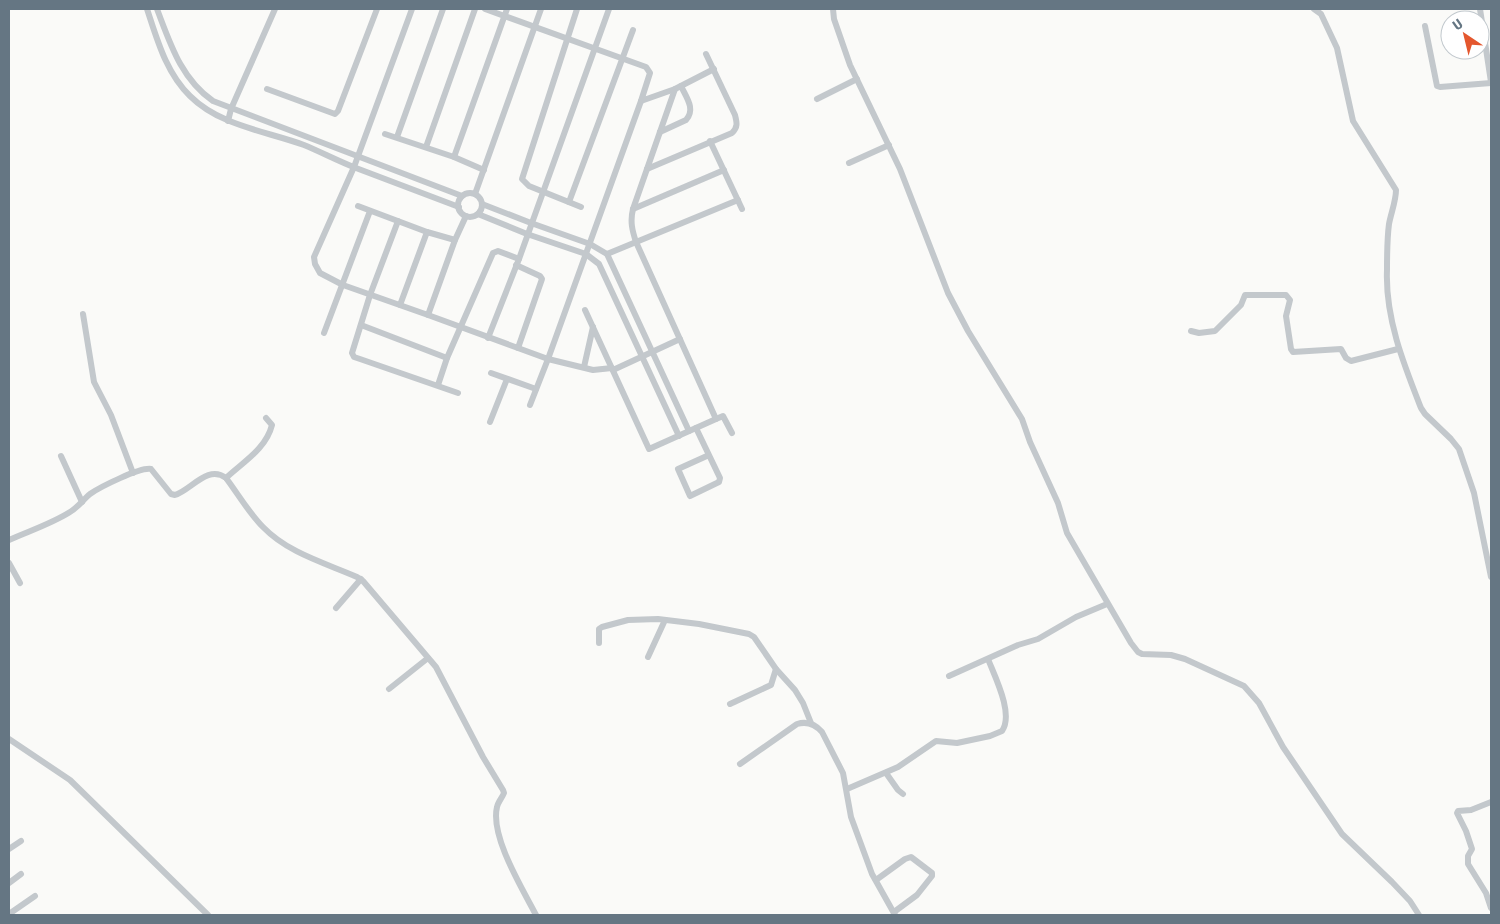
<svg xmlns="http://www.w3.org/2000/svg" width="1500" height="924" font-family="'Fira Sans Condensed',sans-serif">
<rect width="100%" height="100%" fill="#fafaf8"/>
<g fill="none" stroke-linecap="round" stroke-linejoin="round">
<!-- street -->
<g stroke="#c3c8cc" stroke-width="6">
<path d="M 147,9 C 157,39 166,73 190,96 C 220,126 266,131 304,145 C 321,152 338,161 356,168 C 390,181 424,194 459,207"/>
<path d="M 157,9 C 170,43 181,79 213,101 L 462,196"/>
<polyline points="412,9 354,167 314,257 315,264 320,273 343,285 428,315 548,359 641,101"/>
<polyline points="485,9 646,67 650,73 641,101 675,89 714,69"/>
<polyline points="577,9 522,179 529,186 581,207"/>
<polyline points="833,9 834,19 850,65 900,169 948,293 968,331 1022,419 1030,442 1058,503 1067,533 1131,643 1138,652 1142,654 1171,655 1185,659 1244,686 1259,703 1283,747 1342,834 1392,882 1410,901 1419,915"/>
<path d="M 1314,9 L 1321,14 L 1337,48 L 1353,121 L 1396,190 C 1396,201 1391,213 1389,224 C 1387,239 1387,255 1387,270 C 1385,318 1404,365 1421,408 L 1425,414 L 1451,439 L 1459,449 L 1474,493 L 1491,577"/>
<polyline points="1480,9 1491,82"/>
<polyline points="1425,26 1437,86 1440,87 1491,83"/>
<polyline points="267,89 335,114 338,111 377,9"/>
<polyline points="817,99 857,79"/>
<polyline points="228,121 231,109 275,9"/>
<path d="M 660,132 L 686,120 C 696,109 686,97 681,86"/>
<polyline points="385,134 454,157 484,170"/>
<polyline points="397,137 443,9"/>
<polyline points="710,141 742,209"/>
<polyline points="426,147 475,9"/>
<polyline points="454,157 507,9"/>
<polyline points="849,163 889,145"/>
<path d="M 647,169 L 732,133 C 738,127 737,123 735,115 L 706,54"/>
<circle cx="470" cy="205" r="12"/>
<polyline points="475,194 541,9"/>
<polyline points="569,202 633,30"/>
<polyline points="482,204 531,223 590,244 607,254 689,431"/>
<polyline points="358,206 427,232 455,240"/>
<polyline points="633,209 724,170"/>
<polyline points="478,214 527,234 586,254 599,264 679,436"/>
<polyline points="398,221 370,295 352,353 354,357 360,359 458,393"/>
<polyline points="607,254 738,200"/>
<polyline points="516,265 540,276 542,279 518,348"/>
<polyline points="400,305 427,232"/>
<path d="M 585,310 L 649,449 L 716,419 L 636,242 C 632,230 630,221 633,209 L 675,89"/>
<polyline points="83,314 94,382 111,415 133,473"/>
<polyline points="428,315 455,240 466,216"/>
<polyline points="361,325 447,358"/>
<polyline points="1191,331 1199,333 1215,331 1241,305 1245,295 1286,295 1290,300 1286,316 1291,349 1293,352 1341,349 1346,358 1351,361 1398,349"/>
<polyline points="324,333 370,211"/>
<polyline points="488,338 519,259 609,9"/>
<polyline points="584,367 593,327"/>
<polyline points="491,373 536,389"/>
<polyline points="438,385 447,358 493,253 498,251 519,259"/>
<polyline points="530,405 548,359 593,370 612,368 613,370 680,339"/>
<polyline points="716,419 723,416 732,433"/>
<polyline points="490,422 507,379"/>
<polyline points="696,428 720,478 719,482 690,496 678,469 709,455"/>
<polyline points="61,456 82,502"/>
<path d="M 226,478 C 243,462 266,449 272,425 L 266,418"/>
<path d="M 9,540 C 29,531 51,524 70,512 C 77,508 83,500 90,494 C 100,487 140,467 151,469 L 171,494 L 175,495 C 191,490 208,464 226,478 C 238,494 249,513 263,527 C 288,553 325,563 357,577 L 363,581 L 436,667 L 483,757 L 503,790 L 504,793 C 502,798 498,802 497,807 C 490,836 522,888 536,915"/>
<polyline points="9,563 20,583"/>
<polyline points="336,608 361,579"/>
<polyline points="599,643 599,629 602,627 628,620 658,619 699,624 749,634 754,637 776,669 795,690 803,703 811,723"/>
<polyline points="648,657 665,620"/>
<polyline points="949,676 1018,645 1038,639 1076,617 1107,604"/>
<polyline points="389,689 428,658"/>
<polyline points="730,704 771,685 776,669"/>
<polyline points="9,739 70,780 208,915"/>
<path d="M 740,764 L 797,724 C 807,721 815,724 822,732 L 843,773 L 851,817 L 872,874 L 895,915"/>
<polyline points="886,773 898,790 903,794"/>
<path d="M 847,789 L 898,767 L 936,741 L 957,743 L 990,736 L 1002,731 C 1014,714 995,677 988,659"/>
<polyline points="1491,802 1471,810 1458,811 1457,813 1466,831 1472,849 1468,856 1468,864 1486,893 1491,908"/>
<polyline points="9,849 21,841"/>
<polyline points="876,880 905,859 911,857 932,873 932,876 917,895 894,912"/>
<polyline points="9,883 21,874"/>
<polyline points="9,914 35,896"/>
</g>
</g>
<!-- border -->
<rect width="1500" height="924" fill="none" stroke="#657683" stroke-width="20"/>
<!-- north arrow -->
<g transform="translate(1465 35) rotate(325)"><circle r="24" fill="#ffffff" stroke="#c1c8cd"/>
<path d="M0-4L9 19L0 12L-9 19Z" fill="#e4572e"/>
<text y="-8" font-size="14" font-weight="bold" text-anchor="middle" fill="#657683">U</text>
</g>
</svg>
